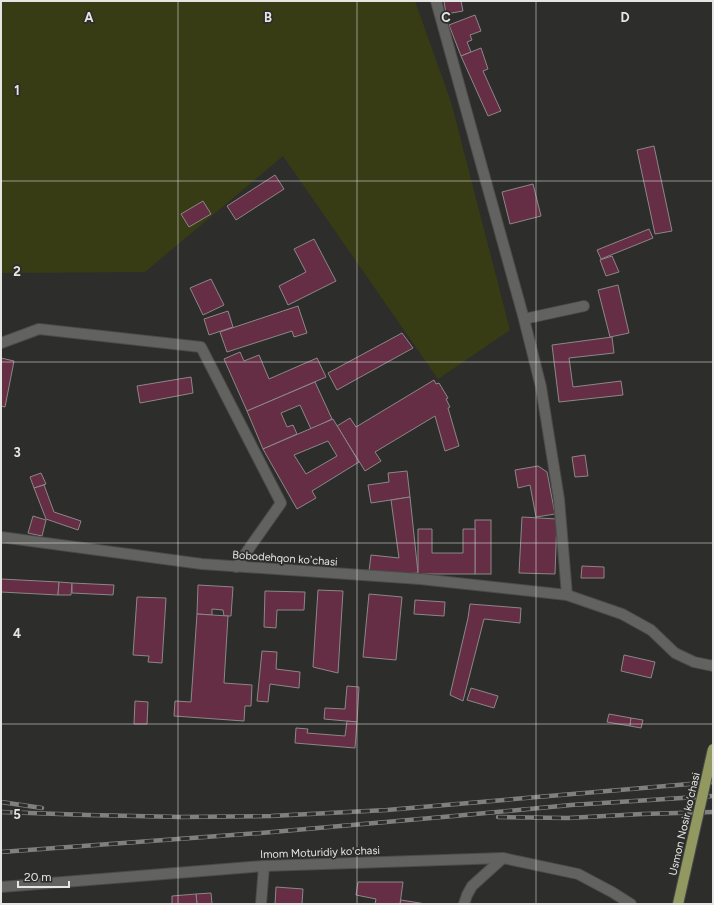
<svg xmlns="http://www.w3.org/2000/svg" width="714" height="905" font-family="Figtree,sans-serif">
<rect width="100%" height="100%" fill="#2d2e2b"/>
<!-- green -->
<polygon fill="#383c14" points="1,1 415,1 451,102 510,330 438,379 283,156 145,272 1,273"/>
<!-- building -->
<g fill="#652e45" stroke="#8b8788" fill-rule="evenodd">
<polygon points="444,1 461,1 463,11 446,14"/>
<polygon points="475,15 481,31 470,35 472,40 467,42 471,52 461,56 449,25"/>
<polygon points="481,48 488,69 483,71 501,111 488,116 461,56"/>
<polygon points="654,146 672,231 655,234 637,150"/>
<polygon points="275,175 284,189 236,220 227,206"/>
<polygon points="533,184 541,216 510,224 502,192"/>
<polygon points="203,201 211,214 189,227 181,214"/>
<polygon points="649,229 653,238 601,259 597,250"/>
<polygon points="314,239 336,281 288,305 279,286 306,272 294,249"/>
<polygon points="612,256 619,272 606,276 600,260"/>
<polygon points="211,279 224,305 203,315 190,288"/>
<polygon points="618,285 629,333 610,337 598,290"/>
<polygon points="298,306 307,333 294,337 292,331 227,352 220,332"/>
<polygon points="228,311 233,327 209,335 204,319"/>
<polygon points="402,333 413,348 337,390 328,373"/>
<polygon points="612,337 614,353 569,358 573,387 621,381 623,395 559,402 552,345"/>
<polygon points="240,352 244,361 259,355 269,379 317,358 326,377 247,411 224,359"/>
<polygon points="1,358 14,361 5,407 1,406"/>
<polygon points="191,377 193,393 140,403 137,386"/>
<polygon points="434,380 436,384 439,383 448,398 446,399 450,407 448,408 459,446 445,451 435,416 375,452 381,461 365,471 337,426 350,418 356,427"/>
<polygon points="315,382 332,419 311,429 300,405 281,413 287,427 293,425 297,434 263,449 247,411"/>
<path d="M 333,419 L 359,462 L 312,491 L 316,498 L 297,509 L 263,449 ZM 328,441 L 337,456 L 306,474 L 294,455 Z"/>
<polygon points="585,455 588,476 575,477 572,457"/>
<polygon points="538,466 547,472 555,514 536,517 530,485 518,488 515,470"/>
<polygon points="407,471 410,497 371,503 368,485 389,482 388,473"/>
<polygon points="41,473 46,484 34,488 30,477"/>
<polygon points="44,485 54,512 81,521 78,530 46,519 34,488"/>
<polygon points="410,497 418,573 402,574 369,571 371,555 399,558 391,500"/>
<polygon points="33,516 46,520 42,536 28,533"/>
<polygon points="522,517 557,519 555,574 519,573"/>
<rect x="475" y="520" width="16" height="54"/>
<polygon points="418,529 432,529 432,553 463,553 463,529 475,529 475,574 418,574"/>
<polygon points="582,566 604,567 604,578 581,578"/>
<polygon points="1,579 59,582 58,595 1,592"/>
<polygon points="59,582 72,583 71,595 58,595"/>
<polygon points="72,583 114,585 113,595 72,593"/>
<polygon points="198,585 233,587 231,616 224,616 223,610 212,609 212,615 197,614"/>
<polygon points="318,590 343,591 338,673 313,667"/>
<polygon points="265,591 305,592 304,610 277,610 276,628 264,627"/>
<polygon points="369,594 402,597 396,660 363,657"/>
<polygon points="137,597 166,598 162,663 148,662 149,656 133,655"/>
<polygon points="415,600 445,602 444,616 414,614"/>
<polygon points="470,604 521,608 520,623 484,619 463,701 450,695 468,618"/>
<polygon points="197,614 228,616 224,683 252,685 251,706 245,706 244,721 174,716 175,701 191,702"/>
<polygon points="262,651 277,652 276,669 300,672 299,688 270,684 268,702 257,701"/>
<polygon points="624,655 655,662 651,678 621,671"/>
<polygon points="347,686 359,687 357,722 324,719 325,708 345,709"/>
<polygon points="471,688 498,696 494,708 467,700"/>
<polygon points="135,701 148,702 147,724 134,724"/>
<polygon points="609,714 631,718 630,726 607,722"/>
<polygon points="631,718 643,720 641,728 630,726"/>
<polygon points="347,721 357,722 355,748 295,743 296,728 308,729 307,733 345,736"/>
<polygon points="358,882 403,882 400,904 375,904 376,899 356,895"/>
<polygon points="276,887 303,889 302,904 275,904"/>
<polygon points="211,893 212,904 197,904 196,894"/>
<polygon points="196,894 197,904 172,904 172,896"/>
<polygon points="401,900 426,904 400,904"/>
</g>
<g fill="none" stroke-linecap="round" stroke-linejoin="round">
<defs>
<g id="lane">
<polyline points="524,319 584,306"/>
<polyline points="1,343 39,329 201,347 281,503 236,567"/>
</g>
<g id="street">
<polyline points="436,1 524,319 541,387 559,499 567,595"/>
<polyline points="1,537 202,564 420,579 567,595 622,614 651,630 675,653 694,662 713,666"/>
<polyline points="1,887 264,866 503,858 578,874 612,892 631,904"/>
<polyline points="261,904 264,866"/>
<polyline points="464,904 467,895 472,886 503,858"/>
</g>
</defs>
<!-- lane casing -->
<use href="#lane" stroke="#4b4c49" stroke-width="12"/>
<!-- street casing -->
<use href="#street" stroke="#4b4c49" stroke-width="12"/>
<!-- lane -->
<use href="#lane" stroke="#626360" stroke-width="10"/>
<!-- street -->
<use href="#street" stroke="#626360" stroke-width="10"/>
<defs>
<g id="rail">
<polyline points="1,802 42,808"/>
<polyline points="1,812 88,815 181,817 271,816 387,810 713,782"/>
<polyline points="498,817 568,818 642,814 713,812"/>
<polyline points="1,852 261,833 454,816 571,805 713,796"/>
</g>
</defs>
<!-- rail casing -->
<use href="#rail" stroke="#80817f" stroke-width="4.5"/>
<!-- rail -->
<use href="#rail" stroke="#2d2e2b" stroke-width="3" stroke-dasharray="9" stroke-linecap="butt"/>
<defs>
<polyline id="primary-bridge" points="678,904 713,749"/>
</defs>
<!-- primary-bridge casing -->
<use href="#primary-bridge" stroke="#4b4c49" stroke-width="12" stroke-linecap="butt"/>
<!-- primary-bridge -->
<use href="#primary-bridge" stroke="#919960" stroke-width="10"/>
</g>
<!-- grid -->
<path fill="none" stroke="#e5e6e4" stroke-width="1" stroke-opacity="0.55" d="M 178,1 L 178,904M 357,1 L 357,904M 536,1 L 536,904M 1,181 L 713,181M 1,362 L 713,362M 1,543 L 713,543M 1,724 L 713,724"/>
<g text-anchor="middle" stroke-width="3.5" stroke-linejoin="round" paint-order="stroke">
<!-- street labels -->
<g font-size="11" fill="#e5e6e4" stroke="#2d2e2b">
<text transform="translate(285 558) rotate(4)" y="4">Bobodehqon koʼchasi</text>
<text transform="translate(684 824) rotate(-77)" y="4">Usmon Nosir ko‘chasi</text>
<text transform="translate(320 852) rotate(-2)" y="4">Imom Moturidiy koʻchasi</text>
</g>
</g>
<g font-size="13" text-anchor="middle" font-weight="bold" fill="#e5e6e4" stroke="#2d2e2b" stroke-width="3.5" stroke-linejoin="round" paint-order="stroke">
<text x="89" y="22">A</text>
<text x="268" y="22">B</text>
<text x="446" y="22">C</text>
<text x="625" y="22">D</text>
<text x="17" y="95">1</text>
<text x="17" y="276">2</text>
<text x="17" y="457">3</text>
<text x="17" y="638">4</text>
<text x="17" y="819">5</text>
</g>
<!-- border -->
<rect width="714" height="905" fill="none" stroke="#e5e6e4" stroke-width="4"/>
<!-- scale -->
<path d="M18 881v6h51v-6" fill="none" stroke="#e5e6e4" stroke-width="2"/>
<text x="24" y="881" font-size="12" fill="#e5e6e4" stroke="#2d2e2b" stroke-width="3" paint-order="stroke">20 m</text>
</svg>
